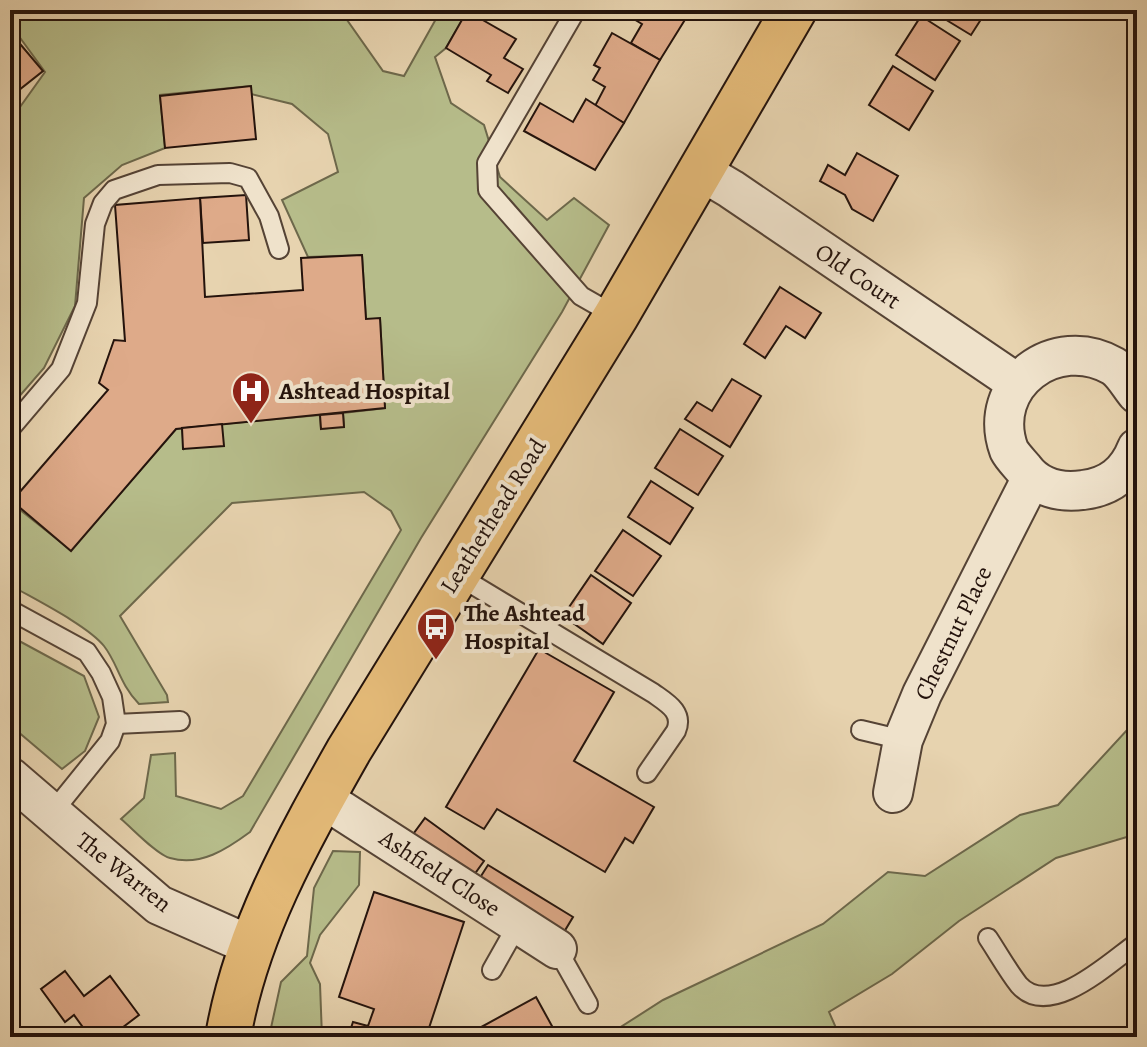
<svg xmlns="http://www.w3.org/2000/svg" width="1147" height="1047" font-family="Alegreya,serif">
<rect width="100%" height="100%" fill="#e7d3af"/>
<filter id="stains"><feTurbulence type="fractalNoise" baseFrequency=".0025" numOctaves="4"/><feColorMatrix values="0 0 0 0 .2 0 0 0 0 .09 0 0 0 0 .02 0 0 0 .5 -.17"/></filter>
<radialGradient id="worn" r=".72"><stop offset=".6" stop-color="#630" stop-opacity="0"/><stop offset="1" stop-color="#630" stop-opacity=".3"/></radialGradient>
<!-- green -->
<g fill="#b6bc8a" stroke="#6d684b" stroke-width="2">
<path d="M 10,10 L 340,10 L 383,71 L 404,76 L 441,10 L 468,10 L 446,48 L 435,57 L 451,103 L 484,125 L 500,177 L 547,220 L 574,198 L 609,225 L 562,312 L 421,538 L 250,832 C 227,849 200,867 170,858 C 157,855 132,828 121,819 L 144,798 L 151,755 L 175,753 L 176,796 L 221,809 L 243,796 L 401,530 L 391,511 L 364,492 L 232,503 L 120,616 L 167,695 L 168,702 L 139,704 C 119,683 118,664 104,646 C 87,625 34,599 10,585 L 10,502 L 71,550 L 176,429 L 182,428 L 184,449 L 222,424 L 320,415 L 321,429 L 344,426 L 343,413 L 385,408 L 380,319 L 366,319 L 362,255 L 308,257 L 282,200 L 338,172 L 328,134 L 292,104 L 251,94 L 250,86 L 160,95 L 165,148 L 122,165 L 84,198 L 75,306 L 44,368 L 10,407 L 10,121 L 45,72 L 10,24 Z"/>
<polygon points="10,636 84,676 99,717 85,751 62,769 10,725"/>
<polygon points="1127,730 1137,731 1137,834 1056,858 959,921 892,974 829,1012 840,1037 605,1037 663,1000 823,924 888,872 925,876 1020,815 1058,805"/>
<polygon points="333,851 360,852 359,885 320,935 310,963 320,984 322,1037 269,1037 281,982 307,956 314,888"/>
</g>
<!-- building -->
<g fill="#deaa89" stroke="#24130c" stroke-width="2">
<polygon points="631,10 691,10 660,60 631,43 642,24 627,15"/>
<polygon points="930,10 987,10 971,35"/>
<polygon points="467,11 516,39 504,58 523,69 508,93 487,81 491,75 446,48"/>
<polygon points="921,16 960,41 935,80 896,55"/>
<polygon points="10,32 43,71 19,90 10,79"/>
<polygon points="612,33 660,60 624,123 595,106 605,87 593,80 600,68 594,65"/>
<polygon points="893,66 933,91 909,130 869,105"/>
<polygon points="251,86 256,139 165,148 160,96"/>
<polygon points="586,99 624,123 595,170 524,131 540,103 573,122"/>
<polygon points="857,153 898,176 873,221 852,209 845,195 820,181 828,165 845,175"/>
<polygon points="246,195 249,240 203,243 200,198"/>
<polygon points="200,198 205,297 303,290 301,258 362,255 366,319 380,318 385,408 176,429 71,551 12,501 108,390 99,383 114,340 125,341 115,205"/>
<polygon points="780,287 821,313 805,338 786,326 765,358 744,344"/>
<polygon points="732,379 761,396 730,447 685,419 697,402 712,411"/>
<polygon points="343,413 344,427 321,429 320,415"/>
<polygon points="222,424 224,446 183,449 182,428"/>
<polygon points="680,429 723,456 698,495 655,468"/>
<polygon points="651,481 693,508 670,544 628,517"/>
<polygon points="623,530 661,556 633,596 595,571"/>
<polygon points="591,575 631,603 603,644 563,616"/>
<polygon points="539,649 614,692 574,761 654,807 633,843 625,838 605,872 497,809 484,829 446,807"/>
<polygon points="425,818 484,861 471,879 411,837"/>
<polygon points="488,865 573,917 561,937 476,884"/>
<polygon points="374,892 464,922 428,1031 439,1034 438,1037 348,1037 353,1022 368,1026 374,1009 339,997"/>
<polygon points="65,971 84,996 110,976 139,1015 110,1037 90,1037 74,1015 65,1022 41,989"/>
<polygon points="536,997 558,1037 463,1037"/>
</g>
<g fill="none" stroke-linecap="round" stroke-linejoin="round">
<defs>
<g id="lane">
<polyline points="576,10 487,163 488,190 581,296 616,316"/>
<polyline points="10,429 61,369 87,303 95,224 103,203 114,190 158,175 230,173 248,178 269,216 279,249"/>
<path d="M 457,575 L 653,693 C 667,703 684,712 676,731 L 647,773"/>
<polyline points="10,610 87,652 101,673 112,697 116,724 110,741 52,813"/>
<polyline points="116,724 180,721"/>
<polyline points="861,730 903,740"/>
<path d="M 988,938 C 998,953 1008,971 1019,985 C 1050,1020 1110,962 1137,943"/>
<polyline points="557,949 588,1004"/>
<polyline points="492,970 518,924"/>
</g>
<g id="street">
<polyline points="699,170 731,189 1017,383"/>
<path d="M 1137,394 C 1130,386 1123,372 1113,366 C 1056,333 985,384 1009,450 C 1012,456 1019,463 1024,469 C 1038,488 1061,493 1083,490 C 1110,487 1127,473 1137,448"/>
<polyline points="10,777 159,905 252,946"/>
<polyline points="893,793 903,740 922,694 1031,479"/>
<polyline points="322,798 557,949"/>
</g>
<path id="highway" d="M 228,1037 C 246,932 297,842 349,750 L 616,316 L 794,10"/>
</defs>
<!-- lane casing -->
<use href="#lane" stroke="#554335" stroke-width="22"/>
<!-- street casing -->
<use href="#street" stroke="#554335" stroke-width="42"/>
<!-- highway casing -->
<use href="#highway" stroke="#24130c" stroke-width="48"/>
<!-- lane -->
<use href="#lane" stroke="#efe2cb" stroke-width="18"/>
<!-- street -->
<use href="#street" stroke="#efe2cb" stroke-width="38"/>
<!-- highway -->
<use href="#highway" stroke="#e4ba78" stroke-width="44"/>
</g>
<!-- icons -->
<defs>
<symbol id="hospital-pin" viewBox="-11 -11 22 30"><path d="M0 17L-7.5 6A9.5 9.5 0 1 1 7.5 6Z" fill="#8f2418" stroke="#efe2cb"/><path d="M-5-5h3v3.5h4V-5h3V5h-3V1.5h-4V5h-3Z" fill="#fff"/></symbol>
<symbol id="bus-pin" viewBox="-11 -11 22 30"><path d="M0 17L-7.5 6A9.5 9.5 0 1 1 7.5 6Z" fill="#8f2418" stroke="#efe2cb"/><path d="M-5-6H5V4H4V6H2V4H-2V6H-4V4H-5ZM-3.5-4V0h7V-4ZM-3.5 1.2v1.5H-2V1.2ZM2 1.2v1.5H3.5V1.2Z" fill="#fff"/></symbol>
</defs>
<g fill-rule="evenodd">
<use href="#hospital-pin" x="229" y="369" width="44" height="60"/>
<use href="#bus-pin" x="414" y="605" width="44" height="60"/>
</g>
<g text-anchor="middle" stroke-width="8" stroke-linejoin="round" paint-order="stroke">
<!-- street labels -->
<g font-size="24" fill="#24130c" stroke="#efe2cb">
<text transform="translate(858 276) rotate(34)" y="8">Old Court</text>
<text transform="translate(493 516) rotate(-58)" y="8">Leatherhead Road</text>
<text transform="translate(953 633) rotate(-64)" y="8">Chestnut Place</text>
<text transform="translate(124 872) rotate(38)" y="8">The Warren</text>
<text transform="translate(440 873) rotate(33)" y="8">Ashfield Close</text>
</g>
<!-- poi labels -->
<g font-size="24" font-weight="bold" fill="#24130c" stroke="#efe2cb" text-anchor="start">
<text x="279" y="399">Ashtead Hospital</text>
<text x="464" y="621">The Ashtead<tspan x="464" dy="28">Hospital</tspan></text>
</g>
</g>
<!-- margin -->
<rect width="1147" height="1047" fill="none" stroke="#e7d3af" stroke-width="40"/>
<rect x="12" y="12" width="1123" height="1023" fill="none" stroke="#24130c" stroke-width="4"/>
<rect x="20" y="20" width="1107" height="1007" fill="none" stroke="#24130c" stroke-width="2"/>
<rect width="100%" height="100%" filter="url(#stains)"/>
<rect width="100%" height="100%" fill="url(#worn)"/>
</svg>
